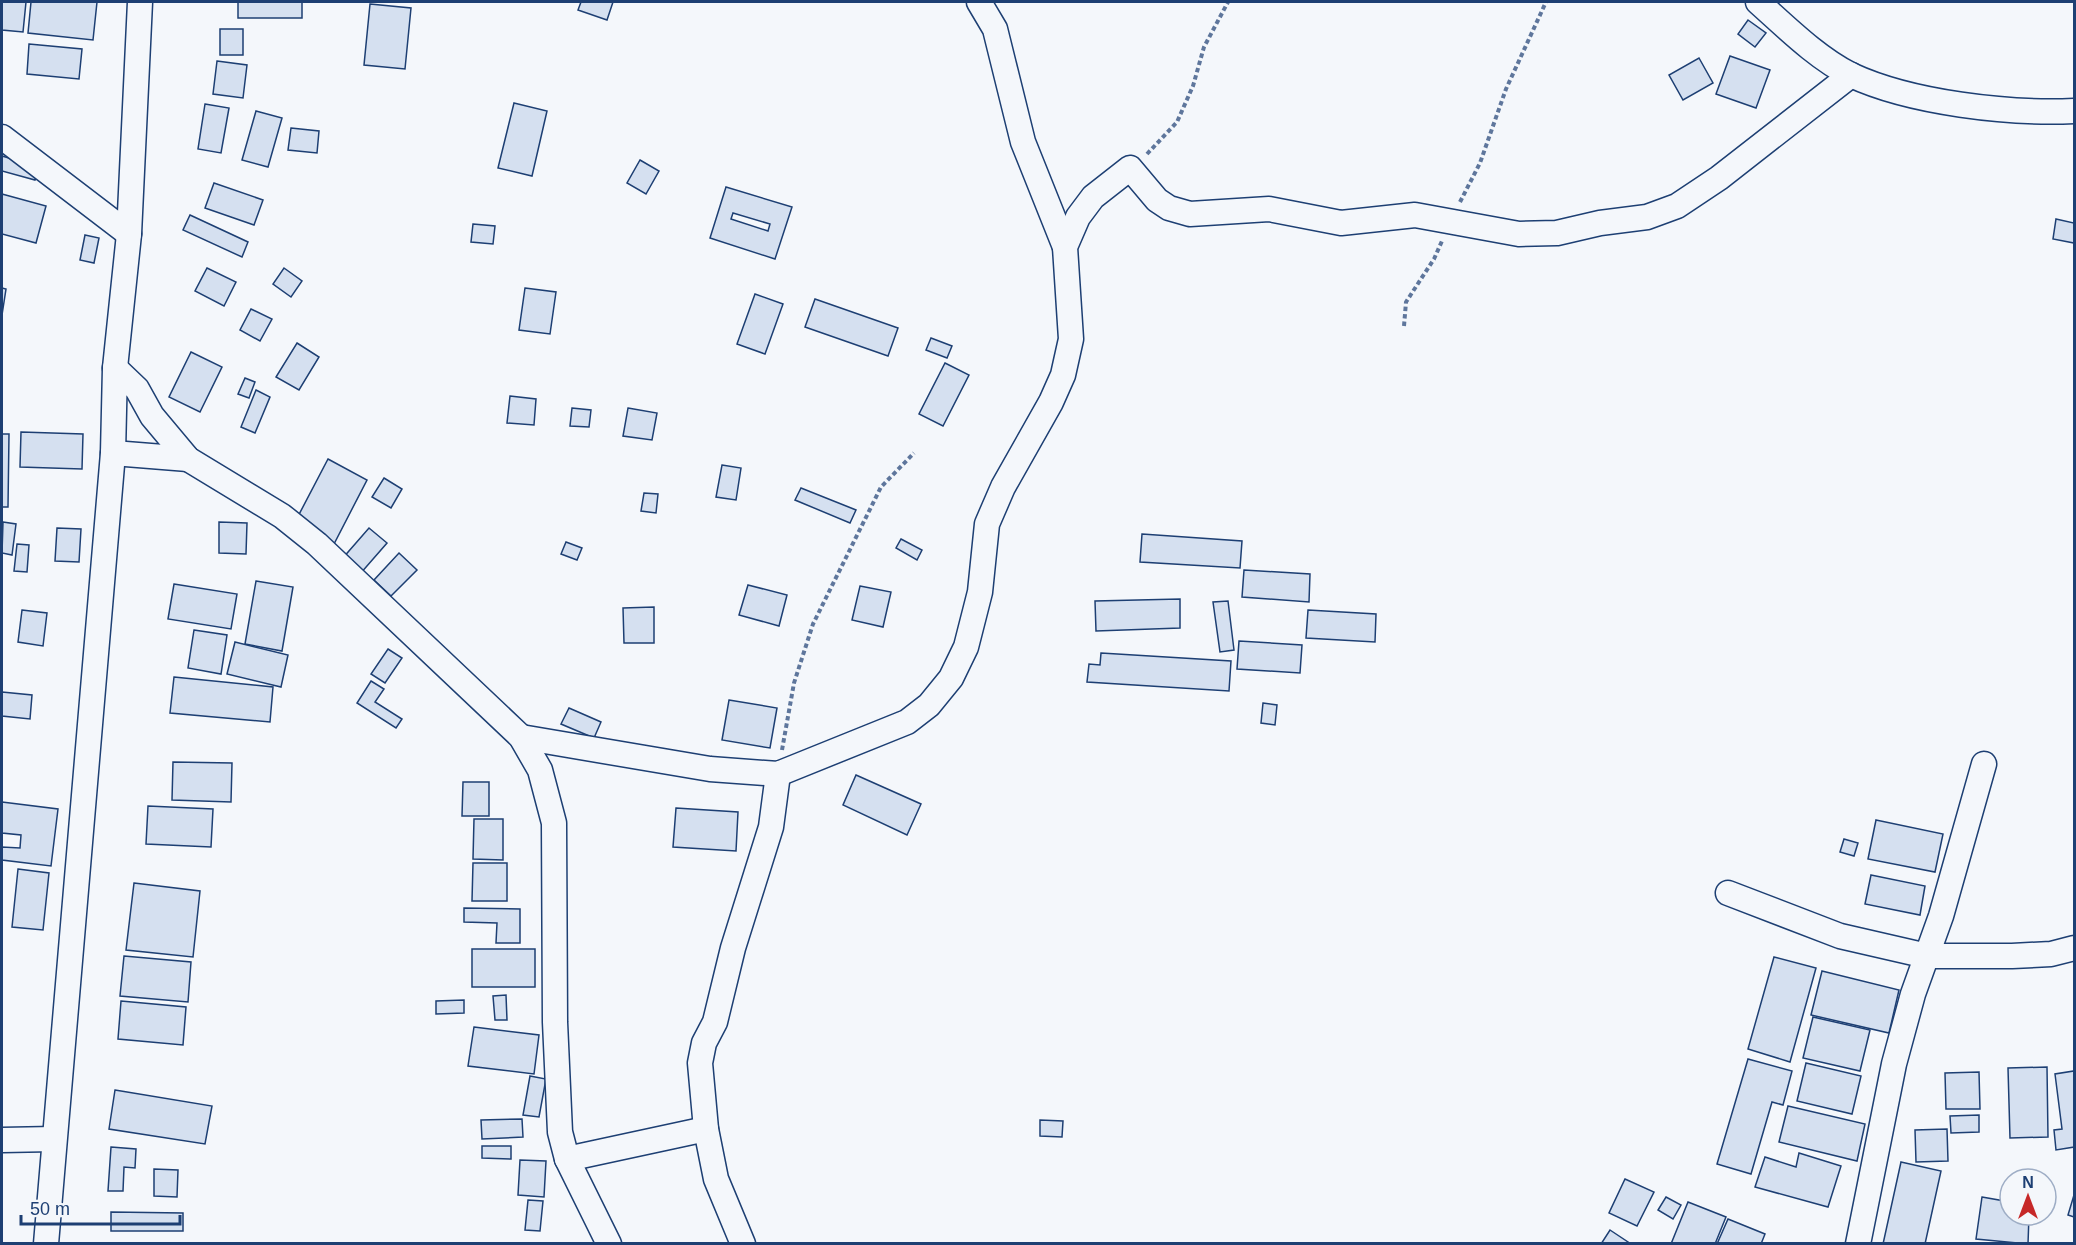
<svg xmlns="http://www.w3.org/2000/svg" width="2076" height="1245" font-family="Helvetica,sans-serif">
<rect width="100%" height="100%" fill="#f4f7fb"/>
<!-- building -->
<g fill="#d5e0f0" stroke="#1d3f73" stroke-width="1.5" fill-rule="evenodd">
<polygon points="2,2 26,2 23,32 2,30"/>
<polygon points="31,2 97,2 93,40 28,33"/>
<rect x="238" y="2" width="64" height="16"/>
<polygon points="581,2 613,2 607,20 578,10"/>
<polygon points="370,4 411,8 405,69 364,65"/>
<polygon points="1748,20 1766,33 1755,47 1738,34"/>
<rect x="220" y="29" width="23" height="26"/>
<polygon points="29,44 82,49 79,79 27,74"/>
<polygon points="1730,56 1770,70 1756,108 1716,94"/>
<polygon points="1699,58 1713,83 1683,100 1669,75"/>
<polygon points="217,61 247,65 243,98 213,94"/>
<polygon points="514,103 547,111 532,176 498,168"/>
<polygon points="205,104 229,108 221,153 198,149"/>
<polygon points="256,111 282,118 268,167 242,160"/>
<polygon points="291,128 319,131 317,153 288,150"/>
<polygon points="2,156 40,167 35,180 2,171"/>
<polygon points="640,160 659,171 646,194 627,183"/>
<polygon points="214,183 263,200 254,225 205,208"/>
<path d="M 726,187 L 792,207 L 775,259 L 710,238 ZM 733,213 L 770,224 L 768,231 L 731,219 Z"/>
<polygon points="2,194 46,206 36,243 2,234"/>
<polygon points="190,215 248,242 242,257 183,230"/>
<polygon points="2056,219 2074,223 2074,243 2053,239"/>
<polygon points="473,224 495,226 493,244 471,242"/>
<polygon points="85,235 99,238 94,263 80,260"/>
<polygon points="207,268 236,282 224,306 195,291"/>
<polygon points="284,268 302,281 291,297 273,284"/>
<polygon points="2,288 6,289 2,315"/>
<polygon points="525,288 556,292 550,334 519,330"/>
<polygon points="755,294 783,304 765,354 737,344"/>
<polygon points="815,299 898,328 888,356 805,327"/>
<polygon points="251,309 272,319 260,341 240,330"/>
<polygon points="931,338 952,346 947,358 926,350"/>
<polygon points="297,343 319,357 299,390 276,377"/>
<polygon points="191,352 222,367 200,412 169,397"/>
<polygon points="945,363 969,375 943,426 919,414"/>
<polygon points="245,378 255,382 249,398 238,394"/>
<polygon points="256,390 270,397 255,433 241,427"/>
<polygon points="510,396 536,399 534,425 507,423"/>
<polygon points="572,408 591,410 589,427 570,426"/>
<polygon points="628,408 657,413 652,440 623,436"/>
<polygon points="21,432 83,434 82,469 20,467"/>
<polygon points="2,434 9,434 8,507 2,507"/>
<polygon points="328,459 367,480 334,544 294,524"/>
<polygon points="722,465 741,468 736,500 716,497"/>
<polygon points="384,478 402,489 391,508 372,497"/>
<polygon points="801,488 856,510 850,523 795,500"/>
<polygon points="644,493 658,494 656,513 641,511"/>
<polygon points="3,522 16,524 12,555 2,553"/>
<polygon points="219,522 247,523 246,554 219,553"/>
<polygon points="57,528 81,529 79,562 55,561"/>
<polygon points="369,528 387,543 360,574 342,559"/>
<polygon points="1142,534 1242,541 1240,568 1140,562"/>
<polygon points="901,539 922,550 917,560 896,548"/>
<polygon points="566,542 582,548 577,560 561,554"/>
<polygon points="17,544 29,545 27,572 14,571"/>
<polygon points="399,553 417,570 391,596 374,580"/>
<polygon points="1244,570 1310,574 1309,602 1242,597"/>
<polygon points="256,581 293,587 282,651 245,644"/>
<polygon points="174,584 237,594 231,629 168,619"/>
<polygon points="748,585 787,595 779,626 739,615"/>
<polygon points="860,586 891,592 883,627 852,620"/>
<polygon points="1180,599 1180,628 1096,631 1095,601"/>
<polygon points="1228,601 1234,650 1220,652 1213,602"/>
<polygon points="654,607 654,643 624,643 623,608"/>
<polygon points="22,610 47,613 43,646 18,642"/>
<polygon points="1308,610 1376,614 1375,642 1306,638"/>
<polygon points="194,630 227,635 221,674 188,668"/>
<polygon points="1239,641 1302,645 1300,673 1237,669"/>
<polygon points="235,642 288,655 281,687 227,674"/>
<polygon points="388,649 402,658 385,683 371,674"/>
<polygon points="1101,653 1231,661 1229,691 1087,682 1089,664 1100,665"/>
<polygon points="174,677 273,687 270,722 170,713"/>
<polygon points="371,681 384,689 375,702 402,719 396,728 357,703"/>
<polygon points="2,692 32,695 30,719 2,716"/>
<polygon points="729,700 777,708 770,748 722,740"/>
<polygon points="1263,703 1277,705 1275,725 1261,723"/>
<polygon points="569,708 601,722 594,738 561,724"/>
<polygon points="173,762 232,763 231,802 172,800"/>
<polygon points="856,775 921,804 907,835 843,805"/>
<polygon points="463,782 489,782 489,816 462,816"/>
<polygon points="2,802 58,809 51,866 2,860 2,847 20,848 21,835 2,833"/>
<polygon points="148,806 213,809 211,847 146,844"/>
<polygon points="676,808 738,812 736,851 673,847"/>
<polygon points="474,819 503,819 503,860 473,859"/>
<polygon points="1876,820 1943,834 1935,872 1868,859"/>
<polygon points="1844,839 1858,843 1854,856 1840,852"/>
<polygon points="473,863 507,863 507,901 472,901"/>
<polygon points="18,869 49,873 43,930 12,927"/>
<polygon points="1871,875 1925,886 1920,915 1865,904"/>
<polygon points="134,883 200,891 193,957 126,950"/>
<polygon points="464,908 520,909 520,943 496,943 497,923 464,922"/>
<rect x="472" y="949" width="63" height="38"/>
<polygon points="124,956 191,962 188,1002 120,996"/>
<polygon points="1774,957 1816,968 1790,1062 1748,1049"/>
<polygon points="1822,971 1899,990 1889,1033 1811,1015"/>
<polygon points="506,995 507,1020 495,1020 493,996"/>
<polygon points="464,1000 464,1013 436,1014 436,1001"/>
<polygon points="121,1001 186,1007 183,1045 118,1039"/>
<polygon points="1813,1017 1870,1030 1860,1071 1803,1058"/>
<polygon points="474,1027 539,1035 534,1074 468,1066"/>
<polygon points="1748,1059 1792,1071 1783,1105 1772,1102 1751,1174 1717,1164"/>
<polygon points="1806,1063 1861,1076 1852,1114 1797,1101"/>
<polygon points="2047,1067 2048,1137 2010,1138 2008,1068"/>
<polygon points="2074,1071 2074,1147 2056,1150 2054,1130 2062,1129 2055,1074"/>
<polygon points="1979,1072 1980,1109 1946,1109 1945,1073"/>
<polygon points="530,1076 546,1079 539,1117 523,1115"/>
<polygon points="115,1090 212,1106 205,1144 109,1129"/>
<polygon points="1788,1106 1865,1124 1857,1161 1779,1142"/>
<polygon points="1979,1115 1979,1132 1951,1133 1950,1116"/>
<polygon points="522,1119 523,1137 482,1139 481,1120"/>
<polygon points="1040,1120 1063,1121 1062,1137 1040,1136"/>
<polygon points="1947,1129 1948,1161 1916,1162 1915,1130"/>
<polygon points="482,1146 511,1146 511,1159 482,1158"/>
<polygon points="111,1147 136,1149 135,1168 124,1167 123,1191 108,1191"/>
<polygon points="1799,1153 1841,1166 1828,1207 1755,1187 1765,1157 1796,1167"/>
<polygon points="520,1160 546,1161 544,1197 518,1195"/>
<polygon points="1901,1162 1941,1171 1925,1244 1883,1244"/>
<polygon points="154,1169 178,1170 177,1197 154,1196"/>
<polygon points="1625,1179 1654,1192 1637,1226 1609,1213"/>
<polygon points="2074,1195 2074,1217 2068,1215"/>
<polygon points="1666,1197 1681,1205 1673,1219 1658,1210"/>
<polygon points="1982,1197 2010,1202 2010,1215 2029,1215 2028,1244 1976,1239"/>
<polygon points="528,1200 543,1201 540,1231 525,1230"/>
<polygon points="1688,1202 1726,1217 1715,1244 1671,1244"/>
<polygon points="111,1212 183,1213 183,1231 111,1231"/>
<polygon points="1728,1219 1765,1234 1761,1244 1717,1244"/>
<polygon points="1610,1230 1631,1244 1601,1244"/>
</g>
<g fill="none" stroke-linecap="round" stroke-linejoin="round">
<defs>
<g id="minor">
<polyline points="979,2 995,29 1023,142 1065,247"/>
<path d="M 1758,2 C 1786,27 1817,58 1851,75 C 1911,103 2009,114 2074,111"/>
<polyline points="2,137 129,234"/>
<polyline points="115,368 137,389 152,416 188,459 282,516 317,544 521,737 540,770 554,823 555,1022 560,1132 567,1159 609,1244"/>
<polyline points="113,453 188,459"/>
<polyline points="521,737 710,769 778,774 907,722 929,705 951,678 966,647 980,592 987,524 1003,487 1051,402 1063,375 1071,339 1065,247 1078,217 1093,197 1130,168 1157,200 1169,208 1190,214 1269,209 1341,223 1415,215 1519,234 1557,233 1600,223 1647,217 1677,206 1719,178 1851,75"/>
<polyline points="1728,893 1840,936 1927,956 2012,956 2051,954 2074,948"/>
<polyline points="2,1140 54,1139"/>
<polyline points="567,1159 706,1129"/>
<polyline points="46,1244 113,453 115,368 129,234 140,2"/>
<polyline points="743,1244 716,1179 706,1129 700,1063 704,1043 715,1022 733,948 771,827 778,774"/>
<polyline points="1858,1244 1894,1064 1913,994 1941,916 1984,764"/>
</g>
</defs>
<!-- minor casing -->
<use href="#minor" stroke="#1d3f73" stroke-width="27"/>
<!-- path -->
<g stroke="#5e769c" stroke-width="4" stroke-dasharray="4.5 3" stroke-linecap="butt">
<polyline points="1147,154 1177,122 1193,86 1204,47 1228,2"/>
<polyline points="1460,202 1480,163 1506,89 1546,2"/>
<polyline points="1404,326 1406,302 1434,259 1442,241"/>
<polyline points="782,750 794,683 813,624 881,487 914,453"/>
</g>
<!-- minor -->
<use href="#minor" stroke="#f4f7fb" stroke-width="24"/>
</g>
<!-- border -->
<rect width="2076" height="1245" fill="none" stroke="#1d3f73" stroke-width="6"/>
<!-- north arrow -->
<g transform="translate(2028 1197)"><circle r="28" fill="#f4f7fb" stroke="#9eadc5" stroke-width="1.5"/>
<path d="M0-4.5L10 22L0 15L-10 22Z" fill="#c62828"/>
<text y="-9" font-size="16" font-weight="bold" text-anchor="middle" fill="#1d3f73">N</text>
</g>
<!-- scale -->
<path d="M21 1215v9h159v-9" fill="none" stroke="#1d3f73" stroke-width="3"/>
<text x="30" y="1215" font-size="18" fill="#1d3f73" stroke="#f4f7fb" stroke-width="4.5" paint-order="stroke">50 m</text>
</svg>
